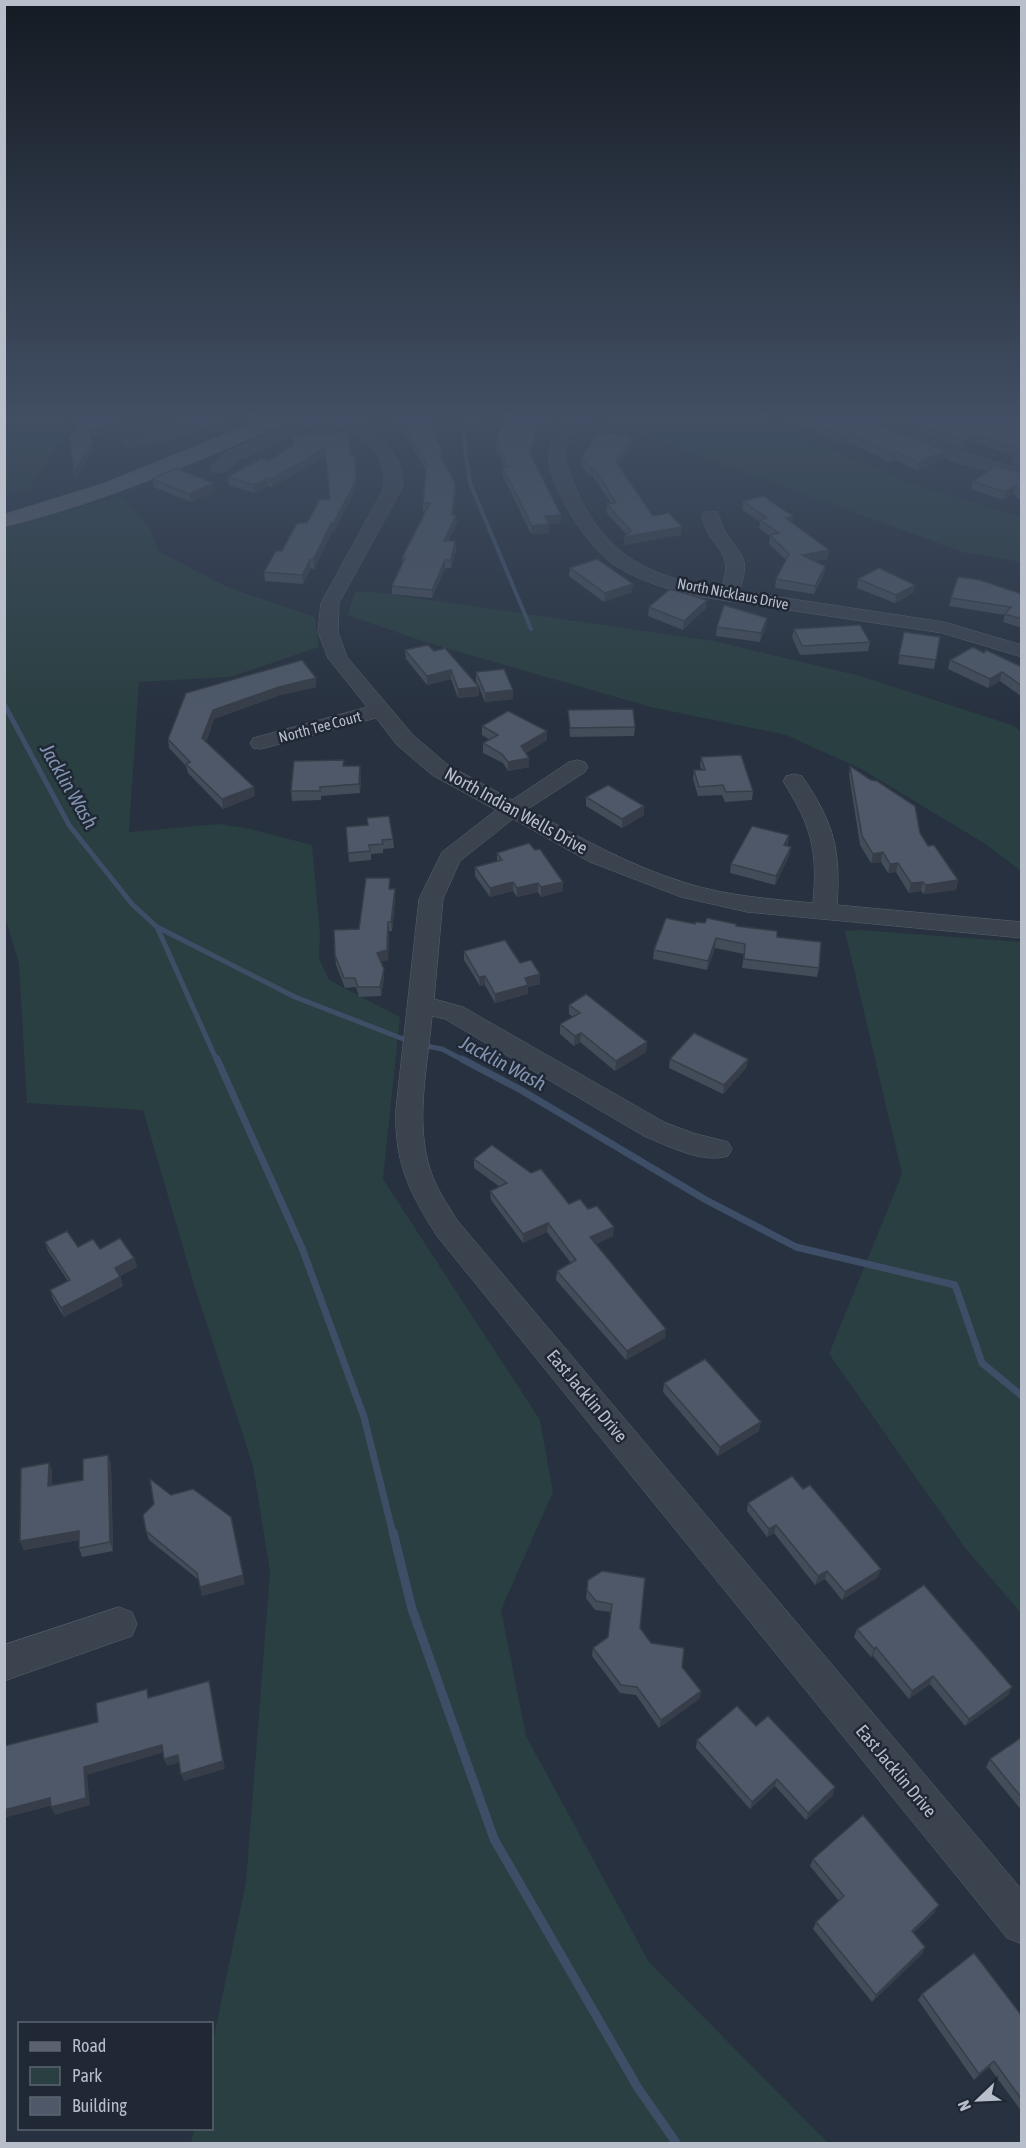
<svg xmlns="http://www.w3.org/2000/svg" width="1026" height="2148" font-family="'Asap Condensed',sans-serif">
<rect width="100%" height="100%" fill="#27313f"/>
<!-- green -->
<g fill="#2a3f41">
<polygon points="5,417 56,417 66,428 66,434 29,486 31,488 5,496"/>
<polygon points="594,417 755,417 906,482 1021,517 1021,562 963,552"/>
<polygon points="120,496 149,526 158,551 227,587 315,617 319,647 230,677 139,682 129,832 219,824 250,829 312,845 320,934 319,958 329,980 400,1017 383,1179 540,1420 553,1492 501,1610 526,1736 649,1962 828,2143 191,2143 194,2129 212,2128 212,2046 246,1882 270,1572 253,1466 194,1285 143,1110 27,1103 19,964 4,913 4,528"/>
<polygon points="355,592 375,592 714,641 860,676 1012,725 1021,731 1021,871 984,843 861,769 786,735 651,707 428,643 347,615"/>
<polygon points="860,930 1021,942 1021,1613 966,1549 829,1354 902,1174 845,931"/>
</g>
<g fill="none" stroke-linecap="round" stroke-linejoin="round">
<!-- stream-far3 -->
<polyline stroke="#3f4e67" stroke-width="4" points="473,417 463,435 470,483 531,629"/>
<!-- stream-far2 -->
<g stroke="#3f4e67" stroke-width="5">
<polyline points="4,704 69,825 132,904 157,927 295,997 411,1042"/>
<polyline points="157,927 217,1061"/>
<polyline points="421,1045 442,1049 465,1061"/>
</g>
<!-- stream-far1 -->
<g stroke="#3f4e67" stroke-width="7">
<polyline points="217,1059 302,1248 364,1417 393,1534"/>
<polyline points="462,1059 521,1090 706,1200 796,1247 955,1285 982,1363 1022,1396"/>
</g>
<!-- stream -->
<polyline stroke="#3f4e67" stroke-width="9" points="393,1532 412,1609 494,1839 638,2088 677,2144"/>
<defs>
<g id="minor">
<polygon points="201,417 222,417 220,420 178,437 130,448 122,443 124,440 167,430"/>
<path d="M 308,417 L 348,417 L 363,425 L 383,440 L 391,449 L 399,463 L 402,475 L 402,488 L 339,603 L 338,632 L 347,657 L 413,735 L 448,765 L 512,800 L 569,762 L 577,760 L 585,762 L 588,767 L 585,772 L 528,809 C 579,837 630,866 686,883 C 727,896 771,899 813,903 C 818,849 811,826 783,781 L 786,776 L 794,774 L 802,776 C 834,823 841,849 837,905 L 1022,922 L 1022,938 L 747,912 L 681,897 L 590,862 L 513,819 L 460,861 L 443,899 L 434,999 L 463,1007 L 664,1122 L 693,1133 L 728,1142 L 732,1149 L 728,1156 C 702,1164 668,1146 644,1136 L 445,1019 L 432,1016 C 428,1065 414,1123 431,1172 C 437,1189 447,1204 457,1220 L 1022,1890 L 1022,1944 L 1007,1938 L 437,1236 C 409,1192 394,1162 396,1109 L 419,899 L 442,852 L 496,810 L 432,775 L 397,745 L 376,718 L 261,749 L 253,748 L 250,743 L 253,738 L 367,707 L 328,658 L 318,632 L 321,603 L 384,488 C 386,460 373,443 349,430 C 342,426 334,423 328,418 L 237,461 L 225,472 L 213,472 L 211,468 L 225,453 Z"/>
<path d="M 574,417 L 593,417 C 585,427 573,430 568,443 C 562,457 569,473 575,487 C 605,556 650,578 721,588 C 737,548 708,550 702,516 L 705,512 L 717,512 C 721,518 720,524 724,530 C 740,557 752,555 739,591 L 944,622 L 1022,645 L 1022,657 L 942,633 L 695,596 C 667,589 637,580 613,564 C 587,547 544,481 549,449 C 552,435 563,424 574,417 Z"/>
<polygon points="852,417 873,417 971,455 1022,469 1022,479 959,463 854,420"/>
<polygon points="119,1607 132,1612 137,1624 132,1636 4,1681 4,1645"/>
</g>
<path id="major" d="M 267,417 L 293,417 L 290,421 C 197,462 103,503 4,527 L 4,514 L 104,483 Z"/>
</defs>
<!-- minor casing -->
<use href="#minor" stroke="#59616d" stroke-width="1"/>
<!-- major casing -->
<use href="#major" stroke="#454c59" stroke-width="1"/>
<!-- minor -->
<use href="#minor" fill="#3b434f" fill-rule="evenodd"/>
<!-- major -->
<use href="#major" fill="#5a626f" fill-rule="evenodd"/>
</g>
<!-- wall -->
<g fill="#434c59">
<polygon points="115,417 102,438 91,437 93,451 75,479 69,437"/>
<polygon points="385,417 428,417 444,460 443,460 456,493 453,515 456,515 457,523 448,541 455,541 456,550 451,568 445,568 432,598 392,594 392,586 402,564 402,558 426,511 423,511 423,503 426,471 401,426 395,426 392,419"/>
<polygon points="513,417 554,417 549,423 542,422 530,455 561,515 561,523 549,524 549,533 531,534 503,476 503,468 505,467 496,449 496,441 504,428"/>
<polygon points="778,417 814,417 814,422 852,423 945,451 943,459 917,470 895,460 890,462 846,441 839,444 789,419 778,418"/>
<polygon points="885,417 1022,417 1022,467 1012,464 1013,456 974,442 962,449 884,419"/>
<polygon points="356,431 356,439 349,443 356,489 333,534 333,530 314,569 311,568 303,584 265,581 264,572 307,523 330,500 326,456 272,487 268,486 255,493 229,485 228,477 268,461"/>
<polygon points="632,444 618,466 653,516 681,535 624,545 627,535 606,512 607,504 611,503 593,476 590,476 581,465 582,457"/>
<polygon points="1022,473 1022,502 1013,494 1003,500 971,489 973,481"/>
<polygon points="152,479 214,491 191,502 154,487"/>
<polygon points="743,501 793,516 792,523 828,559 815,561 825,566 824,574 814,594 775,588 776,579 786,560 769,544 770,536 759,528 760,522 742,510"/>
<polygon points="570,568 632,592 604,602 569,576"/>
<polygon points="858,579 913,593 895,603 857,588"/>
<polygon points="1022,594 1022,628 1003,622 1005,615 949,606 951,598"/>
<polygon points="649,607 706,608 683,630 648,616"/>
<polygon points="767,618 766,626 760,642 716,636 717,627"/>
<polygon points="794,629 870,642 868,651 800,655 792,637"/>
<polygon points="904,632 940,637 934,669 898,664"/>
<polygon points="405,650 434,651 479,687 476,681 476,672 513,699 485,702 479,687 479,696 458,698 451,679 427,685 406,659"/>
<polygon points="984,653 1022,667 1022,697 1000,681 988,688 948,669 950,660"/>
<polygon points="316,678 316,687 280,695 214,719 206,742 255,796 223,809 188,773 186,766 169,748 168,739 186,693"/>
<polygon points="568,710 635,727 634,736 570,737"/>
<polygon points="482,726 547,740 526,753 529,767 508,771 503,763 483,753 483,743 490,740 482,735"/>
<polygon points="701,757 753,791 752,800 725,802 722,795 698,796 693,779 694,770 702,770 700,766"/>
<polygon points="344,766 361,775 360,793 321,796 321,800 292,801 291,791"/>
<polygon points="850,766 920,833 928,846 958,880 956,890 924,894 921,891 909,893 896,872 888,873 881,862 871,863 860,845 849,775"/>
<polygon points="586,797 644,815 622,828 586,806"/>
<polygon points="367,818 393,839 394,848 383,849 383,853 371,854 371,860 349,862 346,827 368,825"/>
<polygon points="789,835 787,846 791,847 789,856 775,885 730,873 731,864"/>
<polygon points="497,853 563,891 541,897 538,892 517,897 513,891 490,897 475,876 475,867 497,861"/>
<polygon points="395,889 395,899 392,931 389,931 388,960 380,961 384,969 384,978 381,996 359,997 356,987 345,988 336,965 335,955"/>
<polygon points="695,924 736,927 777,937 819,968 817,977 742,968 744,954 715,948 707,970 653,959 654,950"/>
<polygon points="464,951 520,963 540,974 540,984 528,987 528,994 495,1003 485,985 480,986 464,960"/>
<polygon points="569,1005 647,1042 646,1052 615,1071 580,1042 574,1046 560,1034 560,1024 573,1017 569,1014"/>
<polygon points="670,1059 748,1059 746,1068 723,1094 669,1068"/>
<polygon points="474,1159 569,1204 588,1209 613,1236 596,1244 665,1338 626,1360 556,1280 557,1271 571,1263 547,1232 523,1243 491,1200 490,1191 500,1187 474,1168"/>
<polygon points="45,1242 100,1249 134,1258 137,1267 120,1276 123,1286 64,1317 53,1299 50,1290 68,1281 48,1251"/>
<polygon points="664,1383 759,1431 718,1456 663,1392"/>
<polygon points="49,1463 52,1472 52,1485 83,1480 111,1464 113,1551 82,1557 79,1548 79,1540 24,1550 20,1541"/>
<polygon points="803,1489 878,1577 842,1600 825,1579 815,1585 774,1533 767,1537 747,1511 748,1503"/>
<polygon points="146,1531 245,1584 202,1596 199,1580 149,1540"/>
<polygon points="588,1580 640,1628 651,1643 682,1667 701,1691 699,1699 659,1728 636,1695 620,1693 592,1656 593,1648 608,1637 611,1612 595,1610 586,1598"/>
<polygon points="857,1629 1012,1687 1008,1695 965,1726 930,1684 909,1699 873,1656 871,1657 854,1637"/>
<polygon points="756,1726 833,1795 806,1820 775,1786 750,1809 696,1748 697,1740"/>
<polygon points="1022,1737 1022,1811 986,1767 990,1759"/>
<polygon points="813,1859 935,1912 913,1933 925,1947 922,1954 872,2002 813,1929 816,1922 839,1901 810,1866"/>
<polygon points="922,1994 1022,2016 1022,2112 989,2067 974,2080 918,2000"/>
</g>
<!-- shaded-wall -->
<g fill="#373e49">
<polygon points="109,417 115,417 102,438 100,430"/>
<polygon points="541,417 542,417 542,422 529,460 529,452"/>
<polygon points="549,417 554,417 549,423"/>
<polygon points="394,418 401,418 401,426 395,426"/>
<polygon points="90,429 93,451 75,479 74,471"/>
<polygon points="356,431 356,439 345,445 344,438"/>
<polygon points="847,433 846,441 839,444 840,436"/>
<polygon points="976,435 974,442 962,449 964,441"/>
<polygon points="632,436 632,444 616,470 616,462"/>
<polygon points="325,448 326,456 272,487 271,479"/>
<polygon points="945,451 943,459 917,470 918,462"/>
<polygon points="443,452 444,460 439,461 439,453"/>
<polygon points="896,452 895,460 890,462 892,454"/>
<polygon points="355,456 356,489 333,534 332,526"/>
<polygon points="593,467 593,476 590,476 590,468"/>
<polygon points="267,478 268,486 255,493 254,485"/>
<polygon points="213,483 214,491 191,502 189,494"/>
<polygon points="455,484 456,493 453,523 456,515 457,523 444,549 444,541 452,515"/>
<polygon points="1015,486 1013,494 1003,500 1005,492"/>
<polygon points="561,515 561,523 545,525 545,516"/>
<polygon points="793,516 792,525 786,518"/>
<polygon points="332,522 333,530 314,569 313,560"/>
<polygon points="549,524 549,533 531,534 532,526"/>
<polygon points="682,527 681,535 624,545 624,537"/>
<polygon points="455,541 456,550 451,568 451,560"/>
<polygon points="829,550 828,559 801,564 802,555"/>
<polygon points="310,560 311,568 303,584 302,575"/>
<polygon points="445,560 445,568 432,598 432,590"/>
<polygon points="825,566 824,574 814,594 815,586"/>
<polygon points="633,584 632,592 604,602 605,593"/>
<polygon points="915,585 913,593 895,603 896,595"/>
<polygon points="707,600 706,608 683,630 684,621"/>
<polygon points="767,618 766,626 760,642 761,633"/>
<polygon points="451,670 451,679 427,685 427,676"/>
<polygon points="1002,672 1000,681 988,688 990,679"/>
<polygon points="316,678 316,687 280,695 214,719 204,747 202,738 213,710 279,687"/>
<polygon points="479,687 479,696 458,698 458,689"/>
<polygon points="513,690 513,699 485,702 485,693"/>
<polygon points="547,731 547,740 521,755 521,746"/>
<polygon points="529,758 529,767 508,771 508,762"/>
<polygon points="360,766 361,775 360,793 359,784"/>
<polygon points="254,787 255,796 223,809 222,799"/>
<polygon points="644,806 644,815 622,828 622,819"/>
<polygon points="789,835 788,844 782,855 784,845"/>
<polygon points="791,847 789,856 775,885 776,876"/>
<polygon points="883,852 881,862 871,863 873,854"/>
<polygon points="898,863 896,872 888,873 890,864"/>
<polygon points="958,880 956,890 924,894 926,885"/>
<polygon points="513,882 513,891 490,897 490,888"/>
<polygon points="563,882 563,891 541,897 541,887"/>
<polygon points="923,882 921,891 909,893 911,883"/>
<polygon points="538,883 538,892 517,897 517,888"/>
<polygon points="395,889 395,899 392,931 391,922"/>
<polygon points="388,922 389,931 388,960 377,962 377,953"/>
<polygon points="716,938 715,948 707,970 708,961"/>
<polygon points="384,969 384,978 381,996 380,987"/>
<polygon points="540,974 540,984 528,987 528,994 495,1003 495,994 525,978"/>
<polygon points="485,976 485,985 480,986 479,977"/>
<polygon points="581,1033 580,1042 574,1046 575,1036"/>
<polygon points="647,1042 646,1052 615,1071 616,1061"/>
<polygon points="748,1059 746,1068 723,1094 724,1085"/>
<polygon points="548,1223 547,1232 523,1243 523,1234"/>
<polygon points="614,1227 613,1236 590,1247 590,1237"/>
<polygon points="134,1258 137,1267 117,1278 115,1268"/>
<polygon points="120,1277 123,1286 64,1317 61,1308"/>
<polygon points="666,1329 665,1338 626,1360 627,1351"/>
<polygon points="761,1422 759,1431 718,1456 720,1447"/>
<polygon points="108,1455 111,1464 113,1551 110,1542"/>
<polygon points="49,1463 52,1472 52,1494 48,1486"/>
<polygon points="776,1525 774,1533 767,1537 769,1529"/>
<polygon points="233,1526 245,1584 202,1596 200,1587"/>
<polygon points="79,1531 82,1539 24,1550 20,1541"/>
<polygon points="881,1569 878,1577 842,1600 845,1592"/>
<polygon points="827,1571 825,1579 815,1585 818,1576"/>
<polygon points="876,1647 873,1656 871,1657 874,1649"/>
<polygon points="933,1676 930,1684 909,1699 912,1691"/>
<polygon points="209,1681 211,1689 225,1769 184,1781 181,1774"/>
<polygon points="1012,1687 1008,1695 965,1726 969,1719"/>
<polygon points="701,1691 699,1699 659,1728 661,1720"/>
<polygon points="162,1745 165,1752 87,1775 90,1805 55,1815 51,1807 84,1767"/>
<polygon points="178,1755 181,1762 167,1766 164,1759"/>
<polygon points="777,1779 775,1786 750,1809 752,1802"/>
<polygon points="835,1787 833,1795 806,1820 808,1813"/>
<polygon points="50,1798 54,1805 4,1818 4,1810"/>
<polygon points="939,1905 935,1912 908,1938 912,1931"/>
<polygon points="925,1947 922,1954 872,2002 876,1995"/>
<polygon points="994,2061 989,2067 974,2080 979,2074"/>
</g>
<!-- building -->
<g fill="#4e5868" stroke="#373e49" stroke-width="1.5">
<polygon points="83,417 109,417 100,430 90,429 92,443 74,471 69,437"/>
<polygon points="394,417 428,417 443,452 439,453 455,484 452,515 456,515 444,541 455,541 451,560 445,560 432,590 392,586 405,558 402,558 430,503 423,503 427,465 401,418 394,418"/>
<polygon points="513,417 541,417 529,452 561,515 545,516 549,524 532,526 503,468 508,467 496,441 501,428 504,428"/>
<polygon points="801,417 814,417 814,422 828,417 837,417 852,423 865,419 945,451 918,462 896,452 892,454 847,433 840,436"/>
<polygon points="900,417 1022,417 1022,450 976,435 964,441"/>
<polygon points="356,431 344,438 349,437 351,456 355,456 356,480 332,526 332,522 313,560 310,560 302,575 264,572 276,551 282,551 297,523 307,523 320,499 330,500 325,448 271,479 267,478 254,485 228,477 261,459 268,461 293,445 293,435"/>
<polygon points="599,432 632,436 616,462 653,516 669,513 682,527 624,537 631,531 607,504 616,503 593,467 590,468 582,457"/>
<polygon points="1022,451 1022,458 1013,456"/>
<polygon points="996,466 1022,473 1022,492 1015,486 1005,492 973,481"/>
<polygon points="176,468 213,483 189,494 152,479"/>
<polygon points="763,496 793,516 786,518 829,550 802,555 825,566 815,586 776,579 789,554 770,535 779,533 760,520 767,518 743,501"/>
<polygon points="597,559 633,584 605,593 570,568"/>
<polygon points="879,568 915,585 896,595 858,579"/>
<polygon points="958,577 980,580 1022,594 1022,619 1005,614 1011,607 951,598"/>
<polygon points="669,590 673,590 707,600 684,621 649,607"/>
<polygon points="724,605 767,618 761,633 717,627"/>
<polygon points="860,625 870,642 802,646 794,629"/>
<polygon points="904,632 940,637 936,660 899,655"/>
<polygon points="428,645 434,651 443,649 444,647 479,687 458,689 451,670 427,676 405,650"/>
<polygon points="973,647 984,653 986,650 1022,667 1022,686 1002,672 990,679 950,660"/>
<polygon points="302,660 316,678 279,687 213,710 202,738 254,787 222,799 186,764 190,762 168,739 186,693"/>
<polygon points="504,669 513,690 485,693 476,672"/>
<polygon points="633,709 635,727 570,728 568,710"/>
<polygon points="508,711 547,731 521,746 529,758 508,762 502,754 483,743 498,735 482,726"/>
<polygon points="741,755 753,791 726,792 723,785 699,787 694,770 705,770 701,757"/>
<polygon points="344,760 343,766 360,766 359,784 320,787 320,791 291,791 294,761"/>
<polygon points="850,766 871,780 877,781 915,806 920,833 928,846 934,845 958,880 926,885 923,882 911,883 898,863 890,864 883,852 873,854 862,836"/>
<polygon points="608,785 644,806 622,819 586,797"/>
<polygon points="389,816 393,839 382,840 383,844 369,845 370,851 348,853 346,827 368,825 367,818"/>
<polygon points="752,826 789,835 784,845 791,847 776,876 731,864"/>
<polygon points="529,843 535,850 540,849 563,882 541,887 538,883 517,888 513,882 490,888 475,867 502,860 497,853"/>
<polygon points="366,878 390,878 389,889 395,889 391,922 388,922 387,950 377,953 384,969 380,987 358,987 355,978 344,978 335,955 334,930 359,929"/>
<polygon points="666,918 695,924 696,922 705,923 707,918 736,924 736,926 777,931 777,937 821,942 819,968 744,959 745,944 716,938 708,961 654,950"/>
<polygon points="505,940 520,963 531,960 540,974 525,978 528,985 495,994 485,976 479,977 464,951"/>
<polygon points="586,994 647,1042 616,1061 581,1033 575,1036 560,1024 580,1013 569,1005"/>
<polygon points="694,1033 748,1059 724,1085 670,1059"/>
<polygon points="492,1145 531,1173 541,1169 569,1204 580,1199 588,1209 597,1206 614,1227 590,1237 666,1329 627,1351 557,1271 576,1260 548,1223 523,1234 490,1191 507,1183 474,1159"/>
<polygon points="67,1231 78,1247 93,1239 100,1249 120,1238 134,1258 115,1268 120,1277 61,1308 50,1290 70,1280 45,1242"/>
<polygon points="705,1359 761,1422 720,1447 664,1383"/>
<polygon points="108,1455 110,1542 79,1548 79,1531 20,1541 21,1468 49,1463 48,1486 83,1480 83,1459"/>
<polygon points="792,1476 803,1489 810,1485 881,1569 845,1592 827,1571 818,1576 776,1525 769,1529 748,1503"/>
<polygon points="150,1479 171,1495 193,1489 231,1517 243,1575 200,1587 197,1573 146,1531 143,1515 154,1504"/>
<polygon points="602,1571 645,1578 640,1628 651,1643 684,1648 682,1667 701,1691 661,1720 637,1687 621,1685 593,1648 608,1637 612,1604 596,1601 587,1590 588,1580"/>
<polygon points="924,1585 1012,1687 969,1719 933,1676 912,1691 876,1647 874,1649 857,1629"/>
<polygon points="209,1681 223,1761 181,1774 178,1755 164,1759 162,1745 84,1767 86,1798 51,1807 50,1798 4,1810 4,1746 98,1722 96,1703 147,1689 148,1698"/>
<polygon points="737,1706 756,1726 768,1716 835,1787 808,1813 777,1779 752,1802 697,1740"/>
<polygon points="1022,1737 1022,1798 990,1759"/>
<polygon points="863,1815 939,1905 912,1931 925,1947 876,1995 816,1922 844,1896 813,1859"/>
<polygon points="974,1953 1022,2016 1022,2100 994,2061 979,2074 922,1994"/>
</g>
<!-- sky -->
<linearGradient id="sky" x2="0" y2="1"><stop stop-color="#151b23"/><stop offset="0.58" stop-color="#414e63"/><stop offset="1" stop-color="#414e63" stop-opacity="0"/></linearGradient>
<rect width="1026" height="717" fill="url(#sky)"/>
<g text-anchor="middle" stroke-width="5" stroke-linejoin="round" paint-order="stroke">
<!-- far-street labels -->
<g font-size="15" fill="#b8beca" stroke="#202835">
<text transform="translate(733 594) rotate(11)" y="5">North Nicklaus Drive</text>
<text transform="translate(320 727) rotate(-15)" y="5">North Tee Court</text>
</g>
<!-- street labels -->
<g font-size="18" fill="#b8beca" stroke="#202835">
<text transform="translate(516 811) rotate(29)" y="6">North Indian Wells Drive</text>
<text transform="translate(587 1396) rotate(50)" y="6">East Jacklin Drive</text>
<text transform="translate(896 1771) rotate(50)" y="6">East Jacklin Drive</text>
</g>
<!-- water labels -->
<g font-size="20" font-style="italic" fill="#8294af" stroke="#202835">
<text transform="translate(69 786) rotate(60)" y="7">Jacklin Wash</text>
<text transform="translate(503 1063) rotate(28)" y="7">Jacklin Wash</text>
</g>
</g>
<!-- border -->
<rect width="1026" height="2148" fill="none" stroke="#b8beca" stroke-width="12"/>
<!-- legend -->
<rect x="18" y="2022" width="195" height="108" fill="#202835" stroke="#5d6471" stroke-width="1.5"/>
<rect x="30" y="2042" width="30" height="9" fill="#5a626f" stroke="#5d6471" stroke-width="1.5"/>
<text x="72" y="2052" font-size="18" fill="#b8beca">Road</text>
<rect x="30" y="2067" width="30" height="18" fill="#2a3f41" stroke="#5d6471" stroke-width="1.5"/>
<text x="72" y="2082" font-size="18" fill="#b8beca">Park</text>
<rect x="30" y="2097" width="30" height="18" fill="#4e5868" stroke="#5d6471" stroke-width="1.5"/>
<text x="72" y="2112" font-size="18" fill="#b8beca">Building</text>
<!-- north arrow -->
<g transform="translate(978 2100) rotate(247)" stroke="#202835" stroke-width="4.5" paint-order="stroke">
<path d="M0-4.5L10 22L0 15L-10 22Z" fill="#b8beca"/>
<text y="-9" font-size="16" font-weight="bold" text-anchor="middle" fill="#b8beca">N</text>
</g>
</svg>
